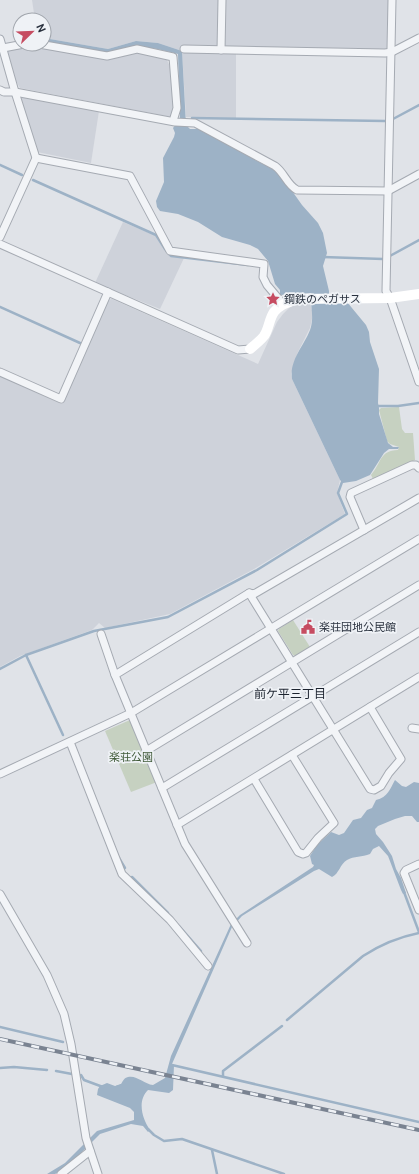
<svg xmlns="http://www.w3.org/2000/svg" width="419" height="1174" font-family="Overpass,'Noto Sans JP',sans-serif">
<rect width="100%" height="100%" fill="#e0e3e8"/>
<!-- built -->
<g fill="#ced2da">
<polygon points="32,0 219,0 219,43 217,47 236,52 236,118 186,117 182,51 158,43 136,41 108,49 44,38 44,20 35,20"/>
<polygon points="226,0 389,0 388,49 384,52 229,48 225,45"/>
<polygon points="29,45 107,58 138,52 166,58 172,71 174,107 171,117 20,88 16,81 6,49"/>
<polygon points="25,97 99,111 91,163 37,152 22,108 21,98"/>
<polygon points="123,222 156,236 167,254 171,257 184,258 160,309 95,283"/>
<polygon points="112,299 258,364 277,322 283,314 289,308 301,302 310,303 313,314 310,328 298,352 291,374 292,379 340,480 337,493 345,514 254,569 170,614 105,628 99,623 92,630 20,656 0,667 0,376 62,404 107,300"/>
</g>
<!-- green -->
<g fill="#c6d1c1">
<path d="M 399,407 L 402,429 L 405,433 L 413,433 L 415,460 L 373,479 L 371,475 C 382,462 379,451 398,450 L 399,447 L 390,444 L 387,441 L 379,410 L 381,408 Z"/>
<polygon points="293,620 310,647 296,656 293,655 278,631 279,629"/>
<polygon points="130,720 157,782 131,792 105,731"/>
</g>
<!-- water -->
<g fill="#9db2c6">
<path d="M 44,38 L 108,49 L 136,41 L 158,43 L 182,51 L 186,125 L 190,129 L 198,129 L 276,171 L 280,174 L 302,205 L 318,223 L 323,233 L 327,253 L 323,266 L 329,291 L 329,302 L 347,302 L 366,325 L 369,332 L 370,342 L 379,369 L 378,403 L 379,408 L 379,414 L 388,443 L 393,447 L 399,447 L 398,449 L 389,449 L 384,453 L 370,475 L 356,481 L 343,483 L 340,480 L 292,379 C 289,359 306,344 311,327 C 314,314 310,306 311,293 L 280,295 L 280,290 L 275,284 L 268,261 L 258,249 L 250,245 L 222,237 L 198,222 L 178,214 L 160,211 L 157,207 L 156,201 L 164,182 L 163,158 L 174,137 L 175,133 L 173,128 L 180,119 L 178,54 L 157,49 L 137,46 L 108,54 L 44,42 Z"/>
<path d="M 395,780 L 402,786 L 406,787 L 414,782 L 419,783 L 419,822 L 417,822 L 412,816 L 405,816 L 395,819 L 378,826 L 375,829 L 376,834 L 383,842 L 392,856 L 396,869 L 401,878 L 406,893 L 403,894 L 401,890 L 388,856 L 379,846 L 373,849 L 370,854 C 362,857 354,856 347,860 C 340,864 339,874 332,877 L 319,869 L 314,871 L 242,916 L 232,927 L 172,1064 L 174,1065 L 173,1090 L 169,1093 L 148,1090 C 137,1101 142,1118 150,1130 L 148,1132 L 143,1126 L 131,1124 L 100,1134 L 66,1168 L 55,1174 L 47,1174 L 65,1163 L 97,1131 L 134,1120 L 134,1112 L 130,1108 L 97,1095 L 98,1089 L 100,1086 L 107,1083 L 115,1086 C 115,1086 120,1084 121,1084 C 123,1081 124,1078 128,1077 C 137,1075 144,1084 153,1085 L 165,1078 L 171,1056 L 231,924 L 240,915 L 313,867 L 314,865 L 312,864 L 310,856 L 317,845 L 331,832 L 339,835 L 344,833 L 353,820 L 361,818 L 367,810 L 372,808 L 376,800 C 388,797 390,789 395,780 Z"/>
</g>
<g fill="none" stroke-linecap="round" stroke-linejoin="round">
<!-- stream -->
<g stroke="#9db2c6" stroke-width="2.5">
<polyline points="192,118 385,121"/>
<polyline points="393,119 419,105"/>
<polyline points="0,165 22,175"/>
<polyline points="33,180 156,235 165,249 171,256 248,265"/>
<polyline points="323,257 383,259"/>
<polyline points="388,257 419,240"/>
<polyline points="0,307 80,343"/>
<polyline points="376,406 398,406 419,403"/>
<polyline points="26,655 63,735"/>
<polyline points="0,669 26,655 94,631 168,617 257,570 347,514 338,493 342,482"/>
<polyline points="119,858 125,868"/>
<polyline points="132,877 168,913"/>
<polyline points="404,892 419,932"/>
<polyline points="179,926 201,951"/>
<path d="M 287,1020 L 363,956 C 380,945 399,937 419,933"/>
<polyline points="0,1027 63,1042"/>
<polyline points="172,1065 419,1122"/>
<polyline points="0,1068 14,1067 47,1070"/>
<polyline points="56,1071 72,1074"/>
<polyline points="81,1075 84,1080 103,1087"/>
<polyline points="223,1076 223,1071 282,1026"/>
<polyline points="148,1129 154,1135 164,1141 182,1139 284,1174"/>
<polyline points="212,1150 217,1174"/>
</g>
<defs>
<g id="street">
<polyline points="392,0 386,291 390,298 419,382"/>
<polyline points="0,39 15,92 36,158 0,237"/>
<polyline points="39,44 107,56 137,49 173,57 177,108 173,121"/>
<polyline points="3,48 24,44"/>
<polyline points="184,49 385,53 392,52 419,38"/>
<polyline points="221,50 222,0"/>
<path d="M 0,90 L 4,92 L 15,92 L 175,122 L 195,123 L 275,166 C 284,172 287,185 297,190 L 388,191 L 419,174"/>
<polyline points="36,158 130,176 170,251 264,264 263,277 267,285 283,304"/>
<polyline points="0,244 238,350 250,349"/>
<polyline points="0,372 61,399 108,292"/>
<polyline points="364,530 350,497 351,493 412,465 416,465 419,468"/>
<polyline points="249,593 370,789 374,790 381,786 389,773 401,759 370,707"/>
<polyline points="101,634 115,675"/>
<polyline points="412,728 419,729"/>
<polyline points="70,742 122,874 170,920 208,966"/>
<polyline points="146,751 419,585"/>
<polyline points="0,774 131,713 419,539"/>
<polyline points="254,779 298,852 303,854 306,853 318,838 334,823 292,755"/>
<polyline points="162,788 419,632"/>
<polyline points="177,825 419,677"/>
<polyline points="419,864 406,870 404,873 419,910"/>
<polyline points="0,894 47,975 64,1014 71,1044 86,1138 98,1174"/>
<polyline points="247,943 185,844 115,675 249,593 254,594 419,498"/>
<polyline points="61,1174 90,1151"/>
</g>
</defs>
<!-- street casing -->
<use href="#street" stroke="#a5aab2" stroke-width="9"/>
<!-- street -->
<use href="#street" stroke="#f2f4f7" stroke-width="7"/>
<!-- secondary -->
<path stroke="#fff" stroke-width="10" d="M 250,349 C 255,345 260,341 264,336 C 269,329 269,319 274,312 C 280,304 290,301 299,299 L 390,298 L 419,294"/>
<defs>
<polyline id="rail" points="0,1039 419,1130"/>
</defs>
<!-- rail casing -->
<use href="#rail" stroke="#7a8391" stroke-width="4"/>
<!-- rail -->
<use href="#rail" stroke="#eff2f6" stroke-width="2.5" stroke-dasharray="8" stroke-linecap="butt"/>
</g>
<!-- icons -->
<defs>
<symbol id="sight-bare" viewBox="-9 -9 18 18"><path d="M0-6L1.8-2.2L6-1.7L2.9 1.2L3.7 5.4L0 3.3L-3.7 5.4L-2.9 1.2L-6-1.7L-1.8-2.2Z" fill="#c64c61" stroke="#eff2f6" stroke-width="2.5" paint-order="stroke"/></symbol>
<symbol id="civic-bare" viewBox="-9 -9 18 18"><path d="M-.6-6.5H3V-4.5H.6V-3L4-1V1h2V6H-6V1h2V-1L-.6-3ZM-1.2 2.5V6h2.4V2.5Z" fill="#c64c61" stroke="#eff2f6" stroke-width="2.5" paint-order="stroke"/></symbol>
</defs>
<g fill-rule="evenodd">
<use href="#sight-bare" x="263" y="289" width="20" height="20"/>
<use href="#civic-bare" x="298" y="617" width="20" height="20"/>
</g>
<g text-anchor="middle" stroke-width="3.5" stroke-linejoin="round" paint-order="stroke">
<!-- poi labels -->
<g font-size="11" fill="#29313e" stroke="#eff2f6" text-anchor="start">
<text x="284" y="303">鋼鉄のペガサス</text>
<text x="319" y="631">楽荘団地公民館</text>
</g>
<!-- park labels -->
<g font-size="11" fill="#3f5938" stroke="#eff2f6">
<text x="131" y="761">楽荘公園</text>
</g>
<!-- neighbourhood labels -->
<g font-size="12" fill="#1c232f" stroke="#eff2f6">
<text x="290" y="698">前ケ平三丁目</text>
</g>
</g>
<!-- north arrow -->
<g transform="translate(32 32) rotate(67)"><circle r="19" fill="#eff2f6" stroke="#a0a5ac"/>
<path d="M0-3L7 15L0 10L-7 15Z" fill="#c64c61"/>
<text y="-6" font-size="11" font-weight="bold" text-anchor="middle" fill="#29313e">N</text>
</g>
</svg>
